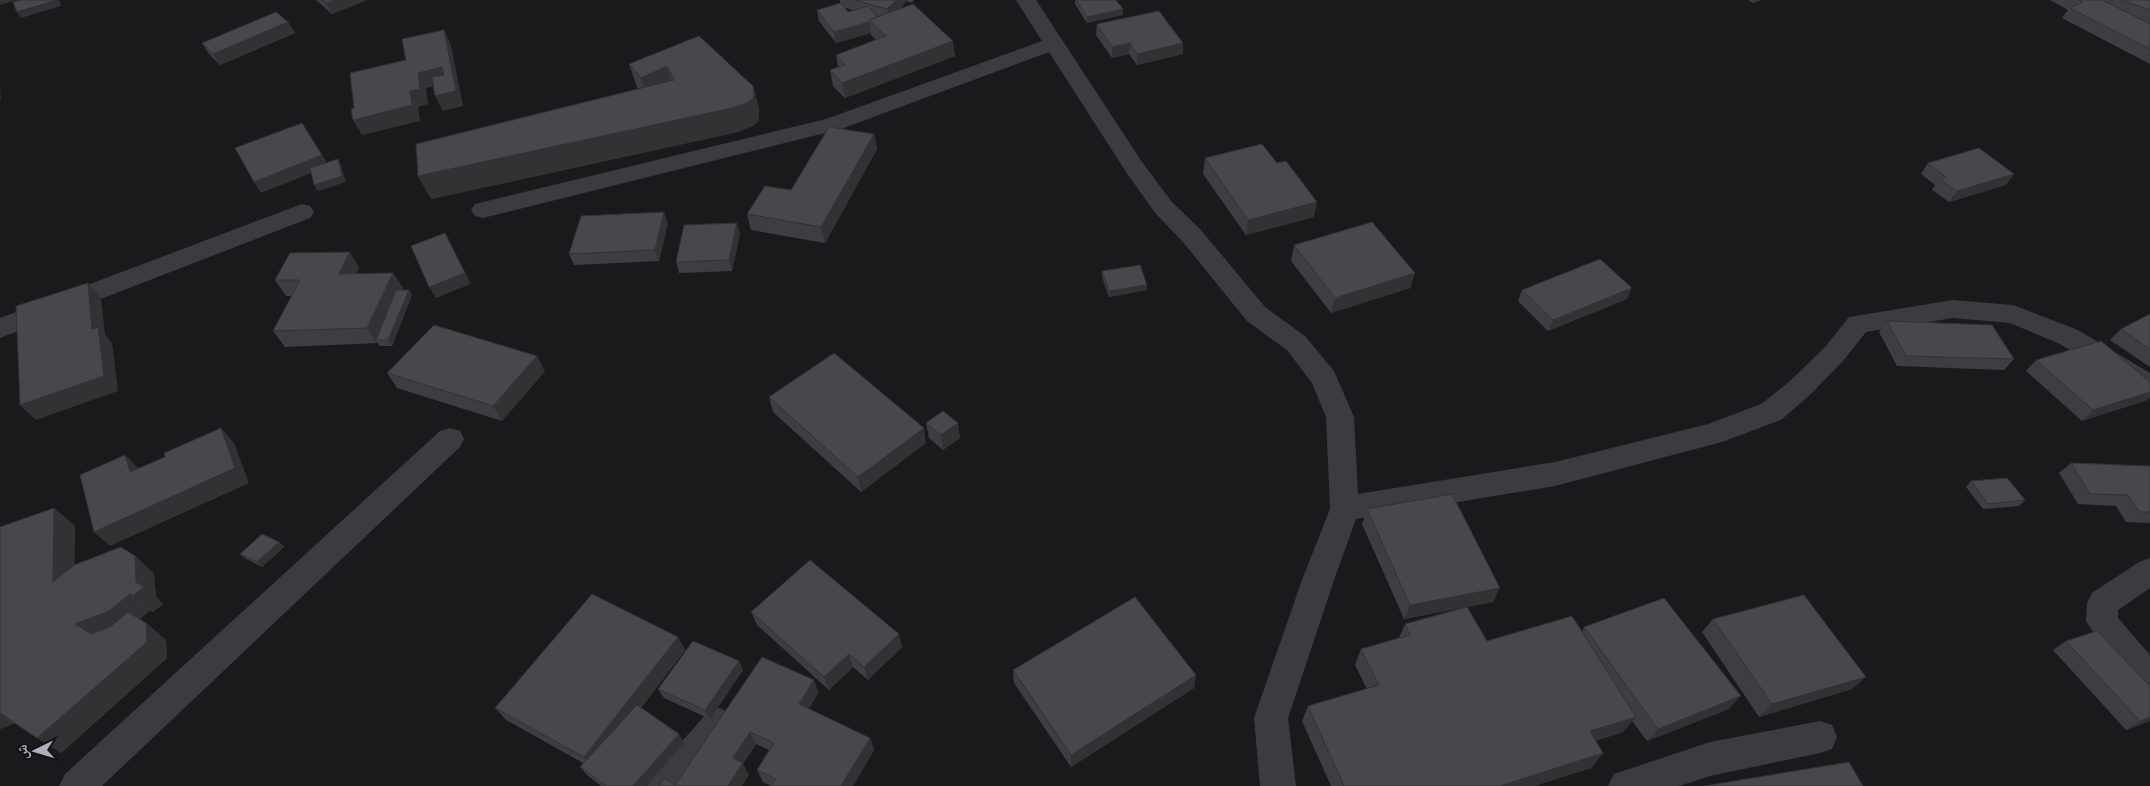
<svg xmlns="http://www.w3.org/2000/svg" width="2150" height="786" font-family="Lato,'Noto Naskh Arabic',sans-serif">
<rect width="100%" height="100%" fill="#1a1a1c"/>
<g fill="none" stroke-linecap="round" stroke-linejoin="round">
<!-- minor -->
<g fill="#3b3c41" fill-rule="evenodd">
<polygon points="1016,0 1036,0 1142,162 1172,202 1201,230 1265,307 1305,336 1334,371 1354,417 1358,494 1555,462 1708,424 1761,404 1790,381 1825,347 1849,317 1953,300 2013,305 2078,330 2150,373 2150,396 2140,393 2060,344 2010,323 1953,318 1866,332 1843,361 1810,395 1781,420 1722,442 1555,486 1356,519 1334,580 1288,718 1296,786 1260,786 1254,718 1302,580 1330,509 1326,417 1312,383 1287,350 1247,321 1183,242 1156,214 1126,172 1049,52 841,129 483,218 475,216 471,210 475,204 483,202 826,119 1042,41"/>
<polygon points="302,204 310,206 314,212 310,218 0,338 0,318"/>
<polygon points="450,428 460,431 464,439 460,447 102,786 59,786 65,774 440,431"/>
<polygon points="2150,558 2150,588 2118,610 2118,618 2150,655 2150,694 2138,690 2106,652 2086,621 2087,603 2092,593 2139,562"/>
<polygon points="719,708 731,713 736,724 731,735 688,786 647,786 653,774 707,713"/>
<polygon points="1820,721 1832,725 1837,737 1832,749 1820,753 1710,776 1679,786 1608,786 1614,774 1710,742"/>
</g>
</g>
<!-- wall -->
<g fill="#3d3e41" fill-rule="evenodd">
<polygon points="316,0 367,0 332,14"/>
<path d="M 840,0 L 914,0 L 911,3 L 907,1 L 899,9 L 955,56 L 845,98 L 833,86 L 830,70 L 838,67 L 836,55 L 876,40 L 871,35 L 871,33 L 836,43 L 819,21 L 817,10 L 840,3 ZM 845,8 L 846,8 L 853,10 L 848,12 Z"/>
<polygon points="1075,0 1116,0 1123,15 1087,23 1075,4"/>
<polygon points="1748,0 1761,0 1753,3"/>
<polygon points="2050,0 2150,0 2150,64 2062,18 2068,10"/>
<polygon points="288,22 295,33 220,65 209,54 202,43"/>
<polygon points="1097,24 1183,43 1183,54 1137,65 1129,54 1112,58 1096,35"/>
<polygon points="699,36 753,86 759,109 759,120 753,126 738,132 431,199 418,176 639,89 637,87 629,64"/>
<polygon points="874,134 877,149 825,243 751,230 747,214 791,190"/>
<polygon points="1205,158 1314,217 1246,235 1203,174"/>
<polygon points="1928,163 2006,185 1949,202 1932,190 1935,185 1921,174"/>
<polygon points="668,223 659,261 574,265 569,254"/>
<polygon points="740,234 732,271 679,273 676,262"/>
<polygon points="1294,245 1415,273 1410,288 1331,313 1291,261"/>
<polygon points="359,267 356,274 393,273 403,288 402,290 409,290 412,295 392,346 379,346 378,343 285,347 273,331 292,296 286,296 275,280"/>
<polygon points="1102,271 1147,285 1147,290 1109,297 1102,277"/>
<polygon points="1522,290 1627,299 1548,331 1518,301"/>
<polygon points="2150,314 2150,367 2110,340 2121,329"/>
<polygon points="1887,321 2014,359 2004,370 1897,366 1879,332"/>
<polygon points="2036,360 2147,400 2082,421 2026,371"/>
<polygon points="545,371 502,421 397,388 387,373"/>
<polygon points="769,397 926,443 861,492 773,412"/>
<polygon points="926,423 960,438 943,450 929,438"/>
<polygon points="2071,463 2150,466 2150,523 2126,522 2116,506 2078,504 2059,473"/>
<polygon points="1971,481 2025,500 2019,506 1983,509 1966,487"/>
<polygon points="54,508 75,526 74,565 135,556 154,574 156,597 163,604 153,612 150,610 140,619 146,623 166,640 167,658 61,753 15,723 0,729"/>
<polygon points="1367,509 1493,602 1467,607 1487,641 1582,632 1584,627 1729,709 1647,741 1632,721 1623,732 1595,741 1603,753 1591,768 1534,786 1331,786 1302,721 1308,706 1367,689 1355,665 1361,649 1399,638 1405,624 1465,607 1404,619 1362,524"/>
<polygon points="279,542 284,547 262,567 246,559 240,554"/>
<polygon points="751,612 899,634 902,647 868,680 853,667 829,690 757,625"/>
<polygon points="1713,619 1852,689 1759,717 1702,632"/>
<polygon points="678,637 685,650 641,708 684,743 646,786 601,786 587,775 580,767 583,763 506,720 495,708"/>
<polygon points="2066,641 2150,686 2150,721 2126,730 2053,650"/>
<polygon points="739,661 743,670 710,719 664,698 658,689"/>
<polygon points="1013,670 1196,675 1194,688 1071,767 1014,683"/>
<polygon points="814,680 818,693 809,709 870,738 874,750 853,786 771,786 763,782 757,770 769,750 756,744 743,764 749,775 675,785"/>
</g>
<!-- shaded-wall -->
<g fill="#323235">
<polygon points="0,0 16,0 0,5"/>
<polygon points="57,0 59,0 61,6 21,18 17,12"/>
<polygon points="335,0 367,0 332,14 326,3"/>
<polygon points="896,0 907,0 907,1 888,20 887,9"/>
<polygon points="1754,0 1761,0 1753,3"/>
<polygon points="1123,9 1123,15 1087,23 1087,17"/>
<polygon points="288,22 295,33 220,65 213,54"/>
<polygon points="869,22 871,33 836,43 834,32"/>
<polygon points="444,30 451,45 463,106 443,111 435,96 456,91"/>
<polygon points="953,41 955,56 845,98 842,83"/>
<polygon points="1130,43 1129,54 1112,58 1112,47"/>
<polygon points="1183,43 1183,54 1137,65 1137,54"/>
<polygon points="667,66 674,90 649,101 641,78"/>
<polygon points="442,67 450,82 426,88 428,104 418,107 420,121 362,135 353,120 418,73"/>
<polygon points="0,84 1,101 0,101"/>
<polygon points="753,86 759,109 759,120 753,126 738,132 431,199 418,176"/>
<polygon points="874,134 877,149 825,243 821,227"/>
<polygon points="322,155 329,166 261,193 254,182"/>
<polygon points="338,159 341,165 346,182 318,191 314,185"/>
<polygon points="2014,174 2006,185 1949,202 1957,191"/>
<polygon points="1317,202 1314,217 1246,235 1248,220"/>
<polygon points="664,212 668,223 659,261 655,250"/>
<polygon points="737,223 740,234 732,271 729,260"/>
<polygon points="445,233 471,284 436,298 429,287"/>
<polygon points="350,252 359,267 349,290 339,274"/>
<polygon points="393,273 403,288 379,340 376,340 377,343 367,328"/>
<polygon points="1415,273 1410,288 1331,313 1335,298"/>
<polygon points="88,283 101,298 105,335 112,343 118,391 36,420 20,405 92,329"/>
<polygon points="1147,285 1147,290 1109,297 1109,291"/>
<polygon points="1632,288 1627,299 1548,331 1553,320"/>
<polygon points="409,290 412,295 392,346 388,340"/>
<polygon points="537,356 545,371 502,421 493,406"/>
<polygon points="2150,392 2150,398 2147,400 2082,421 2093,410"/>
<polygon points="958,423 960,438 943,450 941,435"/>
<polygon points="221,428 234,443 249,483 110,546 94,532"/>
<polygon points="924,428 926,443 861,492 858,477"/>
<polygon points="125,455 140,470 130,472"/>
<polygon points="54,508 75,526 74,599 53,582"/>
<polygon points="279,542 284,547 262,567 257,562"/>
<polygon points="135,556 154,574 156,597 163,604 153,612 133,596 136,582"/>
<polygon points="1500,588 1493,602 1404,619 1410,605"/>
<polygon points="130,594 150,610 130,628 97,641 75,624"/>
<polygon points="146,623 166,640 167,658 61,753 37,738"/>
<polygon points="899,634 902,647 868,680 864,667"/>
<polygon points="678,637 685,650 593,769 584,757"/>
<polygon points="849,654 853,667 829,690 824,677"/>
<polygon points="739,661 743,670 710,719 705,710"/>
<polygon points="1196,675 1194,688 1071,767 1071,755"/>
<polygon points="1866,677 1852,689 1759,717 1772,704"/>
<polygon points="814,680 818,693 804,717 799,704"/>
<polygon points="1741,696 1729,709 1647,741 1658,729"/>
<polygon points="0,712 16,722 0,729"/>
<polygon points="1636,717 1623,732 1578,746 1590,731"/>
<polygon points="2150,717 2150,721 2126,730 2140,721"/>
<polygon points="750,732 756,744 743,764 749,775 742,786 728,786 733,758"/>
<polygon points="679,734 684,743 646,786 633,786"/>
<polygon points="870,738 874,750 853,786 841,786"/>
<polygon points="1603,753 1591,768 1534,786 1500,786"/>
</g>
<!-- building -->
<g fill="#47484c" stroke="#323235">
<polygon points="20,0 57,0 17,12 13,2"/>
<polygon points="322,0 335,0 326,3"/>
<polygon points="854,0 896,0 887,9"/>
<polygon points="1076,0 1116,0 1123,9 1087,17"/>
<polygon points="2078,0 2102,0 2150,24 2150,49 2070,8 2083,2"/>
<polygon points="2121,0 2150,0 2150,10"/>
<polygon points="841,3 848,12 868,6 877,17 869,20 869,22 834,32 817,10"/>
<polygon points="913,4 953,41 842,83 830,70 845,65 836,55 886,36 869,20"/>
<polygon points="1159,11 1183,43 1137,54 1130,43 1112,47 1097,24"/>
<polygon points="276,12 288,22 213,54 202,43"/>
<polygon points="444,30 456,91 435,96 432,77 444,75 442,67 418,73 420,89 410,91 412,105 353,120 351,109 354,108 350,73 406,60 402,39"/>
<polygon points="699,36 753,86 754,97 747,103 732,108 418,176 416,144 674,80 667,66 641,78 629,64"/>
<polygon points="302,123 322,155 254,182 235,148"/>
<polygon points="829,127 874,134 821,227 747,214 765,186 791,190"/>
<polygon points="1262,144 1277,163 1286,161 1317,202 1248,220 1205,158"/>
<polygon points="1979,148 2014,174 1957,191 1940,179 1946,177 1928,163"/>
<polygon points="338,159 342,176 314,185 310,168"/>
<polygon points="664,212 655,250 569,254 581,216"/>
<polygon points="1372,222 1415,273 1335,298 1294,245"/>
<polygon points="737,223 729,260 676,262 684,225"/>
<polygon points="445,233 465,273 429,287 411,246"/>
<polygon points="350,252 339,274 393,273 367,328 273,331 300,280 275,280 290,253"/>
<polygon points="1600,259 1632,288 1553,320 1522,290"/>
<polygon points="1140,265 1147,285 1109,291 1102,271"/>
<polygon points="88,283 92,329 98,327 104,376 20,405 16,306"/>
<polygon points="396,290 409,290 388,340 376,340"/>
<polygon points="2150,314 2150,349 2121,329"/>
<polygon points="1887,321 1992,325 2014,359 1906,356"/>
<polygon points="434,325 537,356 493,406 387,373"/>
<polygon points="2101,341 2150,382 2150,392 2093,410 2036,360"/>
<polygon points="834,353 924,428 858,477 769,397"/>
<polygon points="943,411 958,423 941,435 926,423"/>
<polygon points="221,428 235,468 94,532 80,475 125,455 130,472 165,457 164,453"/>
<polygon points="2071,463 2150,466 2150,512 2139,512 2128,495 2090,494"/>
<polygon points="2007,478 2025,500 1988,504 1971,481"/>
<polygon points="1452,494 1500,588 1410,605 1367,509"/>
<polygon points="54,508 53,582 74,565 121,547 135,556 136,582 144,587 133,596 130,594 109,611 75,624 91,634 110,627 128,612 146,623 147,642 37,738 0,713 0,527"/>
<polygon points="262,534 279,542 257,562 240,554"/>
<polygon points="810,560 899,634 864,667 849,654 824,677 751,612"/>
<polygon points="592,594 678,637 584,757 495,708"/>
<polygon points="1804,595 1866,677 1772,704 1713,619"/>
<polygon points="1135,597 1196,675 1071,755 1013,670"/>
<polygon points="1664,598 1741,696 1658,729 1584,627"/>
<polygon points="1467,607 1487,641 1572,616 1636,717 1590,731 1603,753 1500,786 1344,786 1308,706 1379,685 1361,649 1410,635 1405,624"/>
<polygon points="2097,631 2150,686 2150,717 2140,721 2066,641"/>
<polygon points="693,641 739,661 705,710 658,689"/>
<polygon points="762,657 814,680 799,704 870,738 841,786 771,786 776,779 757,770 774,743 750,732 733,758 743,763 728,786 659,786 664,779 675,785"/>
<polygon points="637,705 679,734 633,786 606,786 580,767"/>
<polygon points="1849,762 1863,786 1704,786"/>
</g>
<!-- north arrow -->
<g transform="translate(35 751) rotate(265)" stroke="#151517" stroke-width="4" paint-order="stroke">
<path d="M0-4L9 19L0 12L-9 19Z" fill="#adb2bc"/>
<text y="-8" font-size="14" font-weight="bold" text-anchor="middle" fill="#adb2bc">ش</text>
</g>
</svg>
